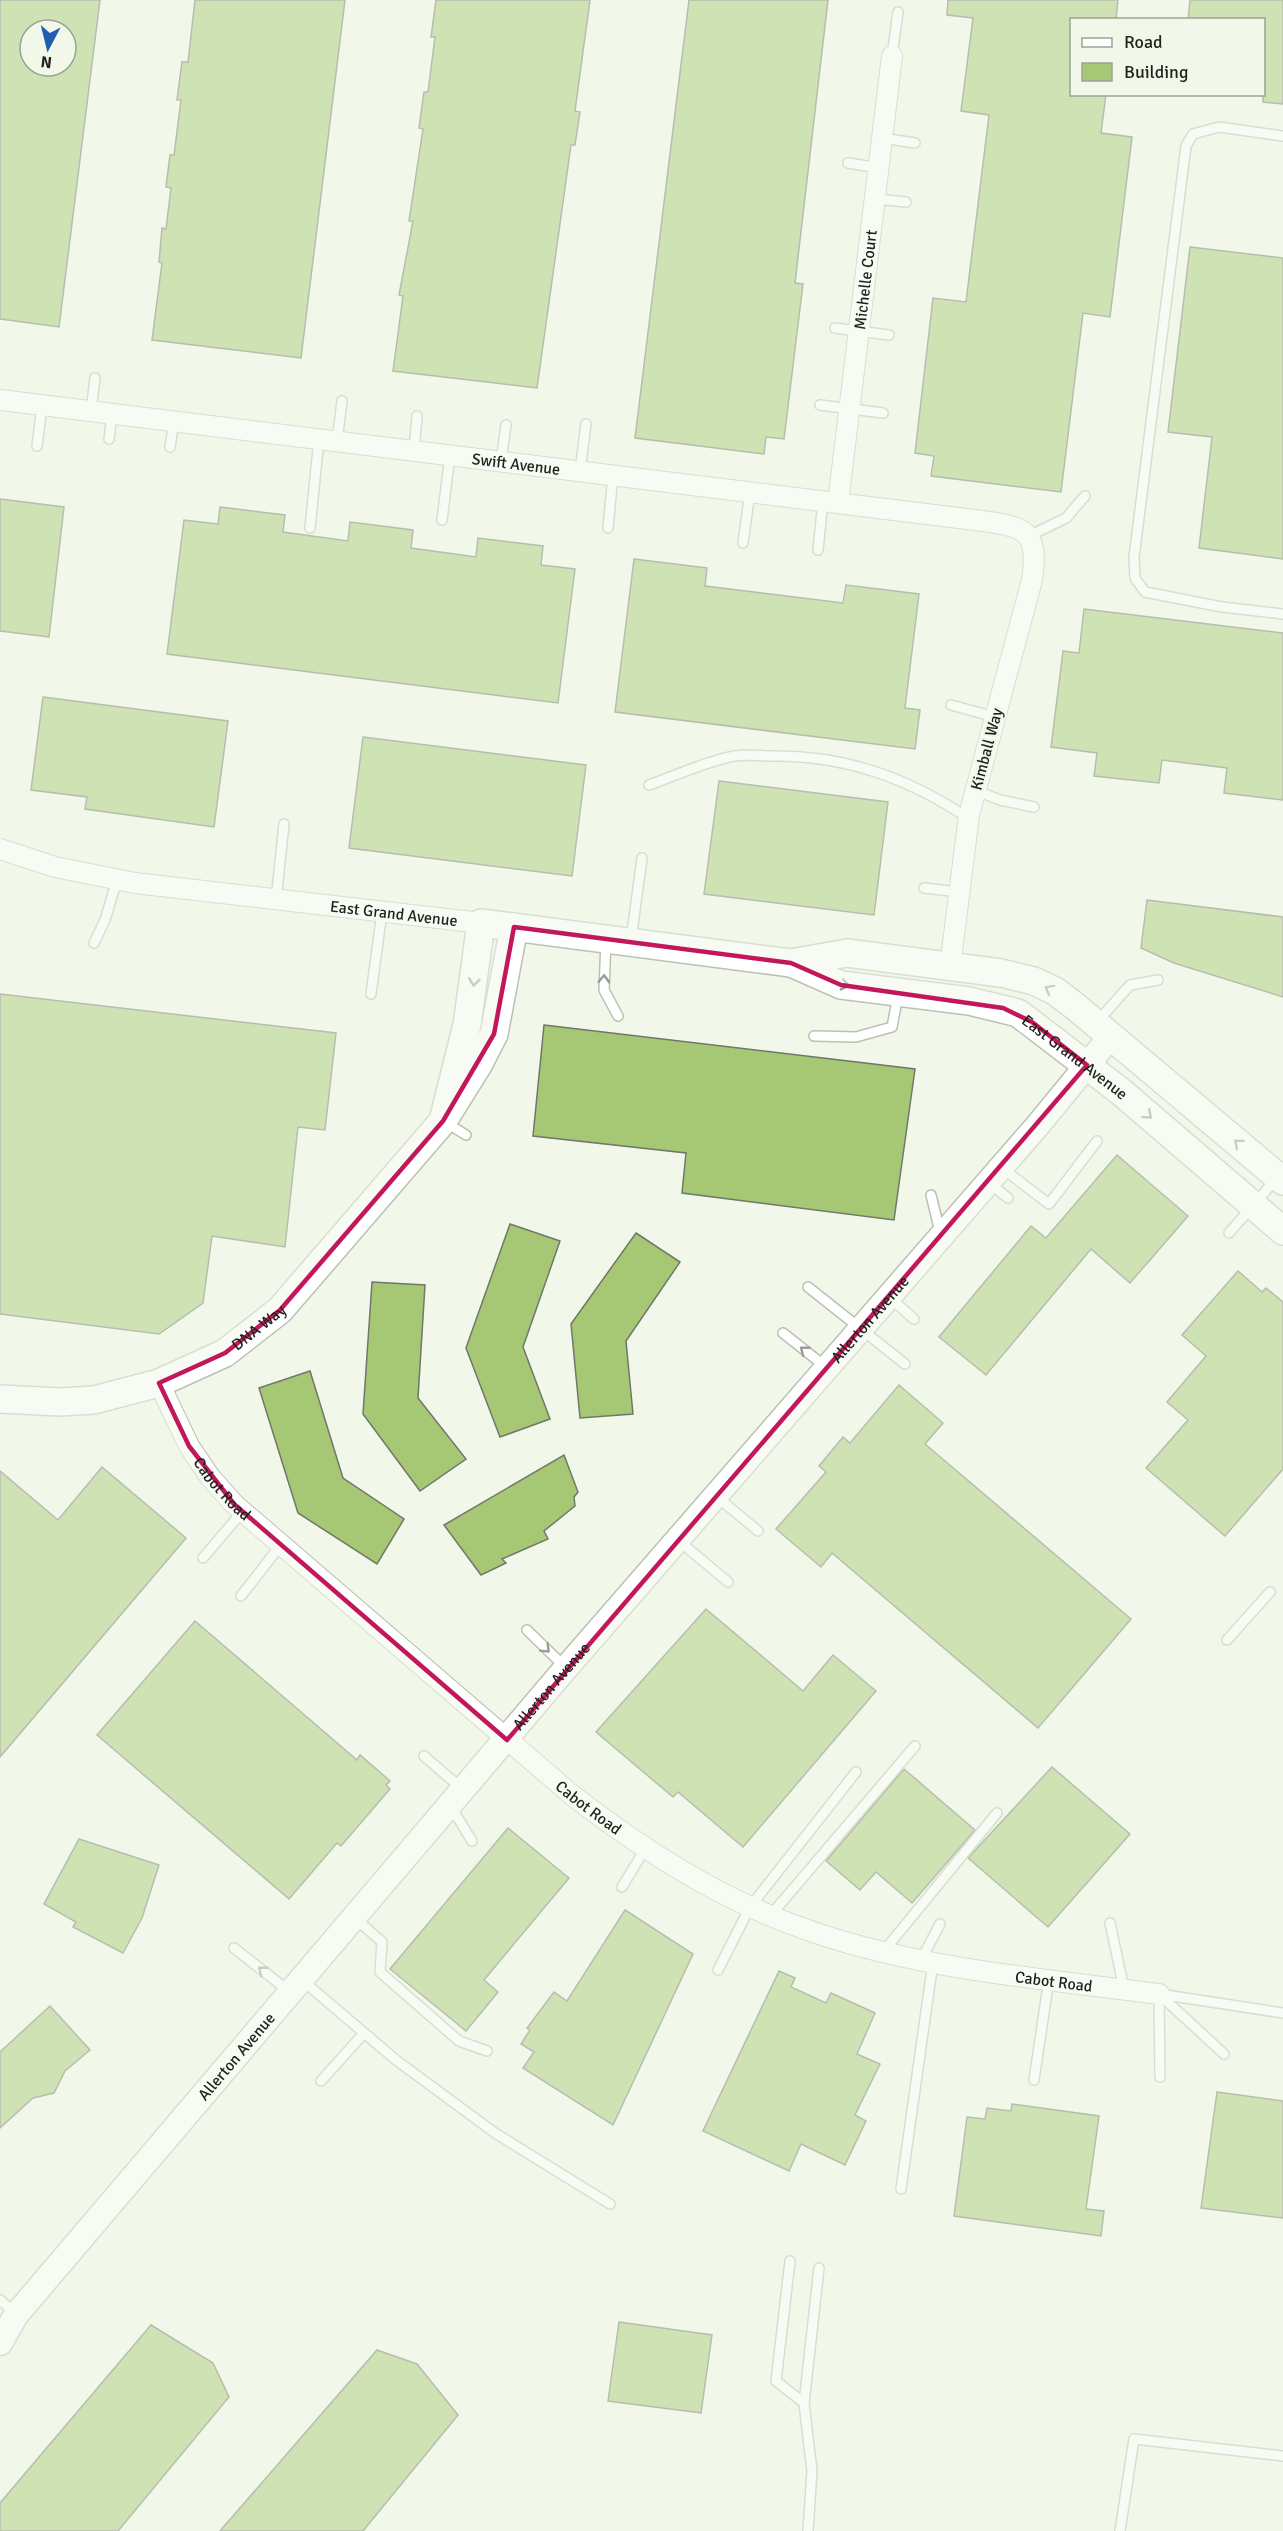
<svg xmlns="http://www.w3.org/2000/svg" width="1283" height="2531" font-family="Signika,sans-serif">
<rect width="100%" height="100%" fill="#f1f8e9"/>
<!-- building -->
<g fill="#a6c874" stroke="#71776a" stroke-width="1.5" fill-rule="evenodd">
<path d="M 0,0 L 100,0 L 59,327 L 0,319 ZM 30,30 L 66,30 L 66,66 L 30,66 Z"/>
<polygon points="195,0 345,0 301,358 152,340 162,263 159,262 162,228 166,229 171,188 166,187 170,155 174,155 181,100 177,100 182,62 188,62"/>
<polygon points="436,0 590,0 575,111 580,112 575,145 571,145 537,388 393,371 403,296 399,295 413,221 409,221 423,129 419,128 424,92 428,92 435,37 431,37"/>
<polygon points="689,0 828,0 795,283 803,284 784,439 766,437 764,454 635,438"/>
<polygon points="948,0 1118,0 1116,20 1071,20 1071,94 1106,94 1101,133 1132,137 1110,317 1083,313 1061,492 931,476 934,456 915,453 933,298 966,302 989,115 961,111 973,18 947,15"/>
<polygon points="1190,0 1283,0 1283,104 1263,102 1263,20 1188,20"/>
<polygon points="1190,247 1283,258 1283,559 1199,548 1212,437 1168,432"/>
<polygon points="0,499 64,507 49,637 0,631"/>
<polygon points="220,507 285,515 283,532 348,541 350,522 413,530 411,548 476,557 478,538 543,546 541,565 575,569 558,703 167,654 184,520 218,524"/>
<polygon points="634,559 707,568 705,586 843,603 846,585 919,594 905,708 920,710 915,749 615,712"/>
<polygon points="1084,609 1283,633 1283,800 1224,793 1227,768 1162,760 1159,783 1094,776 1097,753 1051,747 1063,651 1079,653"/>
<polygon points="43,697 228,721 214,827 85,809 87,797 31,790"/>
<polygon points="363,737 586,765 572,876 349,848"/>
<polygon points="719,781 888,802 874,915 704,894"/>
<polygon points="1147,900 1283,917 1283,997 1174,963 1141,948"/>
<polygon points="0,994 336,1033 325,1130 298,1127 285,1247 212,1236 203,1303 159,1334 0,1314"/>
<polygon points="544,1025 915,1069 894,1220 682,1193 686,1153 533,1136"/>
<polygon points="1117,1155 1188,1216 1130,1283 1091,1249 986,1375 939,1337 1031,1226 1046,1238"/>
<polygon points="510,1224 560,1241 523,1347 550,1419 500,1437 466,1348"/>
<polygon points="636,1233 680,1262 626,1341 633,1414 580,1418 571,1324"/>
<polygon points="1238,1271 1262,1292 1266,1288 1283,1302 1283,1469 1225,1536 1146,1468 1188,1420 1167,1402 1206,1356 1182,1335"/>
<polygon points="372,1282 425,1285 418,1398 466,1459 420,1491 363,1414"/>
<polygon points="310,1371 343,1478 404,1519 377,1564 298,1513 259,1388"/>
<polygon points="899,1385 943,1423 925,1444 1131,1619 1038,1728 832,1553 821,1567 776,1529 826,1472 819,1466 843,1437 850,1443"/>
<polygon points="564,1455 578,1492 574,1497 575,1506 544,1531 548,1539 502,1559 506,1563 481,1575 444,1525"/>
<polygon points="102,1467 186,1538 0,1757 0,1471 58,1520"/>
<polygon points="706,1609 803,1691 833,1655 876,1691 743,1847 678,1792 673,1797 596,1732"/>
<polygon points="195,1621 357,1760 360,1755 390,1781 386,1785 390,1789 341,1846 337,1843 289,1899 97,1735"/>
<polygon points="1052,1767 1130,1834 1048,1927 968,1858"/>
<polygon points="904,1769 975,1830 912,1903 876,1872 860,1890 826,1861"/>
<polygon points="508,1828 569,1878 484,1980 498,1992 466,2031 390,1969"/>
<polygon points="79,1839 159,1865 142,1918 123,1953 73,1927 76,1922 44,1904"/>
<polygon points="625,1910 693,1954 613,2125 523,2068 534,2052 521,2044 530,2030 527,2028 554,1992 567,2001"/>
<polygon points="779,1971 795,1978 791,1987 826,2003 831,1993 875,2013 857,2054 880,2064 855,2115 866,2121 845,2165 801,2144 789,2171 703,2131"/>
<polygon points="50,2006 90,2050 65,2071 54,2093 33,2098 0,2128 0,2052"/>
<polygon points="1217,2092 1283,2101 1283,2218 1201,2208"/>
<polygon points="1012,2104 1099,2116 1086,2209 1104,2211 1101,2236 954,2216 967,2117 985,2119 987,2108 1011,2111"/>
<polygon points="619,2322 712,2335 701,2413 608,2401"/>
<polygon points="151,2325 213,2363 229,2397 118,2531 0,2531 0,2503"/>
<polygon points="377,2350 417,2364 458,2415 363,2531 220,2531"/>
</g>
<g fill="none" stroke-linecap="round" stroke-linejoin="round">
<defs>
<g id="service">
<polyline points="892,56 898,12"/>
<polyline points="1283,136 1219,127 1193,134 1186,146 1134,557 1135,578 1145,592 1222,607 1283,614"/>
<polyline points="882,138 915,143"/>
<polyline points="848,163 879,168"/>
<polyline points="875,199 906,202"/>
<polyline points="835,328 889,335"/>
<polyline points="820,405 883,413"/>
<polyline points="91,411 95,378"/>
<polyline points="109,439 112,414"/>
<polyline points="337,441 342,401"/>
<polyline points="37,446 42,405"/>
<polyline points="170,447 174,421"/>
<polyline points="414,451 417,416"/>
<polyline points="501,461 506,425"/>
<polyline points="580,471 586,424"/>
<polyline points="442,520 450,455"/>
<polyline points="310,528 319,439"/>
<polyline points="608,528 613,475"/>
<polyline points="1029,536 1066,518 1085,496"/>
<polyline points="743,543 750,492"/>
<polyline points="818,550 823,501"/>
<polyline points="951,705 995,717"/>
<path d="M 649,785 C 675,776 709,760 735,756 C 747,754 760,756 772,756 C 845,755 908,778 968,818"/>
<polyline points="975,790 1000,800 1034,807"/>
<polyline points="924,888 959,892"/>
<polyline points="276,900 284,824"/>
<polyline points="606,940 604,990 618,1016"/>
<polyline points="631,940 642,858"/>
<polyline points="94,943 105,920 117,880"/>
<polyline points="371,994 382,912"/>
<polyline points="1097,1022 1130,985 1158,980"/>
<polyline points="814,1036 856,1037 892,1027 898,995"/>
<polyline points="445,1122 466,1135"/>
<polyline points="1002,1168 1049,1204 1097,1141"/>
<polyline points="989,1183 1008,1198"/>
<polyline points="931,1195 940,1232"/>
<polyline points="1229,1233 1277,1178"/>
<polyline points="808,1287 905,1364"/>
<polyline points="889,1297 914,1319"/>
<polyline points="783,1333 826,1367"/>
<polyline points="716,1496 758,1531"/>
<polyline points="678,1540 728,1582"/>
<polyline points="203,1558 242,1512"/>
<polyline points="241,1596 280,1546"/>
<polyline points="527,1630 566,1668"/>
<polyline points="1227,1640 1270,1592"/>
<polyline points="424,1756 461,1788"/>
<polyline points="451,1807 472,1841"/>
<polyline points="622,1887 645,1849"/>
<polyline points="770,1916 915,1746"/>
<polyline points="356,1919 382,1942 380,1972 459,2041 487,2051"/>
<polyline points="1110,1923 1124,1989"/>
<polyline points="234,1948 290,1992"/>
<polyline points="883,1952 997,1813"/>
<polyline points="921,1960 940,1924"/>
<polyline points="718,1970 750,1907 856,1772"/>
<polyline points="302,1980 396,2060 495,2133 610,2204"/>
<polyline points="1159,1994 1283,2013"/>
<polyline points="1159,1994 1224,2054"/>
<polyline points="1159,1994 1160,2077"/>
<polyline points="1034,2080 1049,1979"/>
<polyline points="321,2081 364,2033"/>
<polyline points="901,2189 933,1962"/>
<polyline points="790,2261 776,2381 804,2403"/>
<polyline points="0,2300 16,2314"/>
<polyline points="808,2531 812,2471 804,2403 819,2268"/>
<polyline points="1120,2531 1134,2439 1283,2456"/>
</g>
<g id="minor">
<path id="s1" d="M 0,400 L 975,520 C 1022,527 1040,526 1032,580 L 969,815 L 950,967"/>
<path id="s2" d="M 838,503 L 892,56"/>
<path id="s3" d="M 0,849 L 55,867 L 135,883 L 481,923"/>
<path id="s4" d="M 159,1383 L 189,1446 L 210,1477 L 234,1504 L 572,1795 C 647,1853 726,1903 816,1933 C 926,1970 1045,1979 1159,1994"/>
</g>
<g id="tertiary">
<path id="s5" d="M 0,2343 L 16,2315 L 566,1668 L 1038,1125 L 1111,1036"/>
</g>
<g id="secondary">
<path id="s6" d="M 791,963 L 841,985 L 969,1001 L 1018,1013 L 1120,1091 L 1283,1231"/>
<polyline points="443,1121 467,1025 481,923 791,963 847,953 1001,973 1034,981 1055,991 1076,1007 1283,1181"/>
<path id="s7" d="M 0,1399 L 60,1402 L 94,1400 L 159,1383 L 225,1353 L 280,1310 L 443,1121 L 478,1065 L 494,1034 L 514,927"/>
</g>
</defs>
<!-- service casing -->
<use href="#service" stroke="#bbc1b3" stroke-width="12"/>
<!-- minor casing -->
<use href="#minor" stroke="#bbc1b3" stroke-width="22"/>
<!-- tertiary casing -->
<use href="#tertiary" stroke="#bbc1b3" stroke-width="27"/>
<!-- secondary casing -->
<use href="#secondary" stroke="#bbc1b3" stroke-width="30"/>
<!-- service -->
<use href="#service" stroke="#fff" stroke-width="9"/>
<!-- minor -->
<use href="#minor" stroke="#fff" stroke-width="20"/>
<!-- tertiary -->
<use href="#tertiary" stroke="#fff" stroke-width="24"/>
<!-- secondary -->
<use href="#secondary" stroke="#fff" stroke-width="27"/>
</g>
<!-- one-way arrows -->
<defs><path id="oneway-chevron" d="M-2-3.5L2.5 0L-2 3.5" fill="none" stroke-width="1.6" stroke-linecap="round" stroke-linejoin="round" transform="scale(1.5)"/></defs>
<g stroke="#9a9c99">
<use href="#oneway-chevron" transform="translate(604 979) rotate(-88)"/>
<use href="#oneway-chevron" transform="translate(474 982) rotate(97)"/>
<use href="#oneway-chevron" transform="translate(845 985) rotate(13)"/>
<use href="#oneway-chevron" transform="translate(1049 989) rotate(-151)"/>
<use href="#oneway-chevron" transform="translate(1148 1115) rotate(41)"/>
<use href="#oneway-chevron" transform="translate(1238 1143) rotate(-140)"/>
<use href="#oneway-chevron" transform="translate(804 1350) rotate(-142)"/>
<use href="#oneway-chevron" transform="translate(546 1649) rotate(45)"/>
<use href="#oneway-chevron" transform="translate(262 1970) rotate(-142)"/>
</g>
<!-- marked area -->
<path d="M0 0H1283V2531H0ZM 514,927 L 791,963 L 841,985 L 1003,1008 L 1032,1022 L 1087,1065 L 507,1740 L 234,1504 L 189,1446 L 159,1383 L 225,1353 L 280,1310 L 443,1121 L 494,1034 Z" fill="#f1f8e9" fill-opacity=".55" fill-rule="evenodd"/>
<path fill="none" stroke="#c2185b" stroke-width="4.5" stroke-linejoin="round" d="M 514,927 L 791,963 L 841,985 L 1003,1008 L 1032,1022 L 1087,1065 L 507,1740 L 234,1504 L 189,1446 L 159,1383 L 225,1353 L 280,1310 L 443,1121 L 494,1034 Z"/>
<g text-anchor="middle" stroke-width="4.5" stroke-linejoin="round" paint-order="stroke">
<!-- street labels -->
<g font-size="16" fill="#1f221c" stroke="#f1f8e9">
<text dy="6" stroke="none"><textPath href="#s2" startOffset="225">Michelle Court</textPath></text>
<text dy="6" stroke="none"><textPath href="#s1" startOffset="520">Swift Avenue</textPath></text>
<text transform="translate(986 749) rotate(-75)" y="6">Kimball Way</text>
<text dy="6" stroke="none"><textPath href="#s3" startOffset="400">East Grand Avenue</textPath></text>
<text dy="6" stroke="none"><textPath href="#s6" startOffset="306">East Grand Avenue</textPath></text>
<text dy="6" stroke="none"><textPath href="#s5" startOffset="1344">Allerton Avenue</textPath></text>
<text dy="6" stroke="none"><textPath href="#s7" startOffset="276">DNA Way</textPath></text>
<text dy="6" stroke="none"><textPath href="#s4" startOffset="124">Cabot Road</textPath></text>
<text dy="6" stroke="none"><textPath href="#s5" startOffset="858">Allerton Avenue</textPath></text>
<text dy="6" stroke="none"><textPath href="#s4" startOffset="610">Cabot Road</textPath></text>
<text dy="6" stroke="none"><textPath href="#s4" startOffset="1114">Cabot Road</textPath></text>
<text dy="6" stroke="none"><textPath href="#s5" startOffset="372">Allerton Avenue</textPath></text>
</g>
</g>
<!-- legend -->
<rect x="1070" y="18" width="195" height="78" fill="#f1f8e9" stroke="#9da297" stroke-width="1.5"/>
<rect x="1082" y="38" width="30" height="9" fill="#ffffff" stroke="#9da297" stroke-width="1.5"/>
<text x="1124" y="48" font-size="18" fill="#1f221c">Road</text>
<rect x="1082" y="63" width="30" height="18" fill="#a6c874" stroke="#9da297" stroke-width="1.5"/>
<text x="1124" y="78" font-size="18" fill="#1f221c">Building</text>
<!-- north arrow -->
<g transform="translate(48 48) rotate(187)"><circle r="28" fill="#f1f8e9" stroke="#9da297" stroke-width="1.5"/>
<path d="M0-4.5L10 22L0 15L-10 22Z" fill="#205fb0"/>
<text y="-9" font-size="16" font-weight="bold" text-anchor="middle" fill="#1f221c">N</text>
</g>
</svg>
